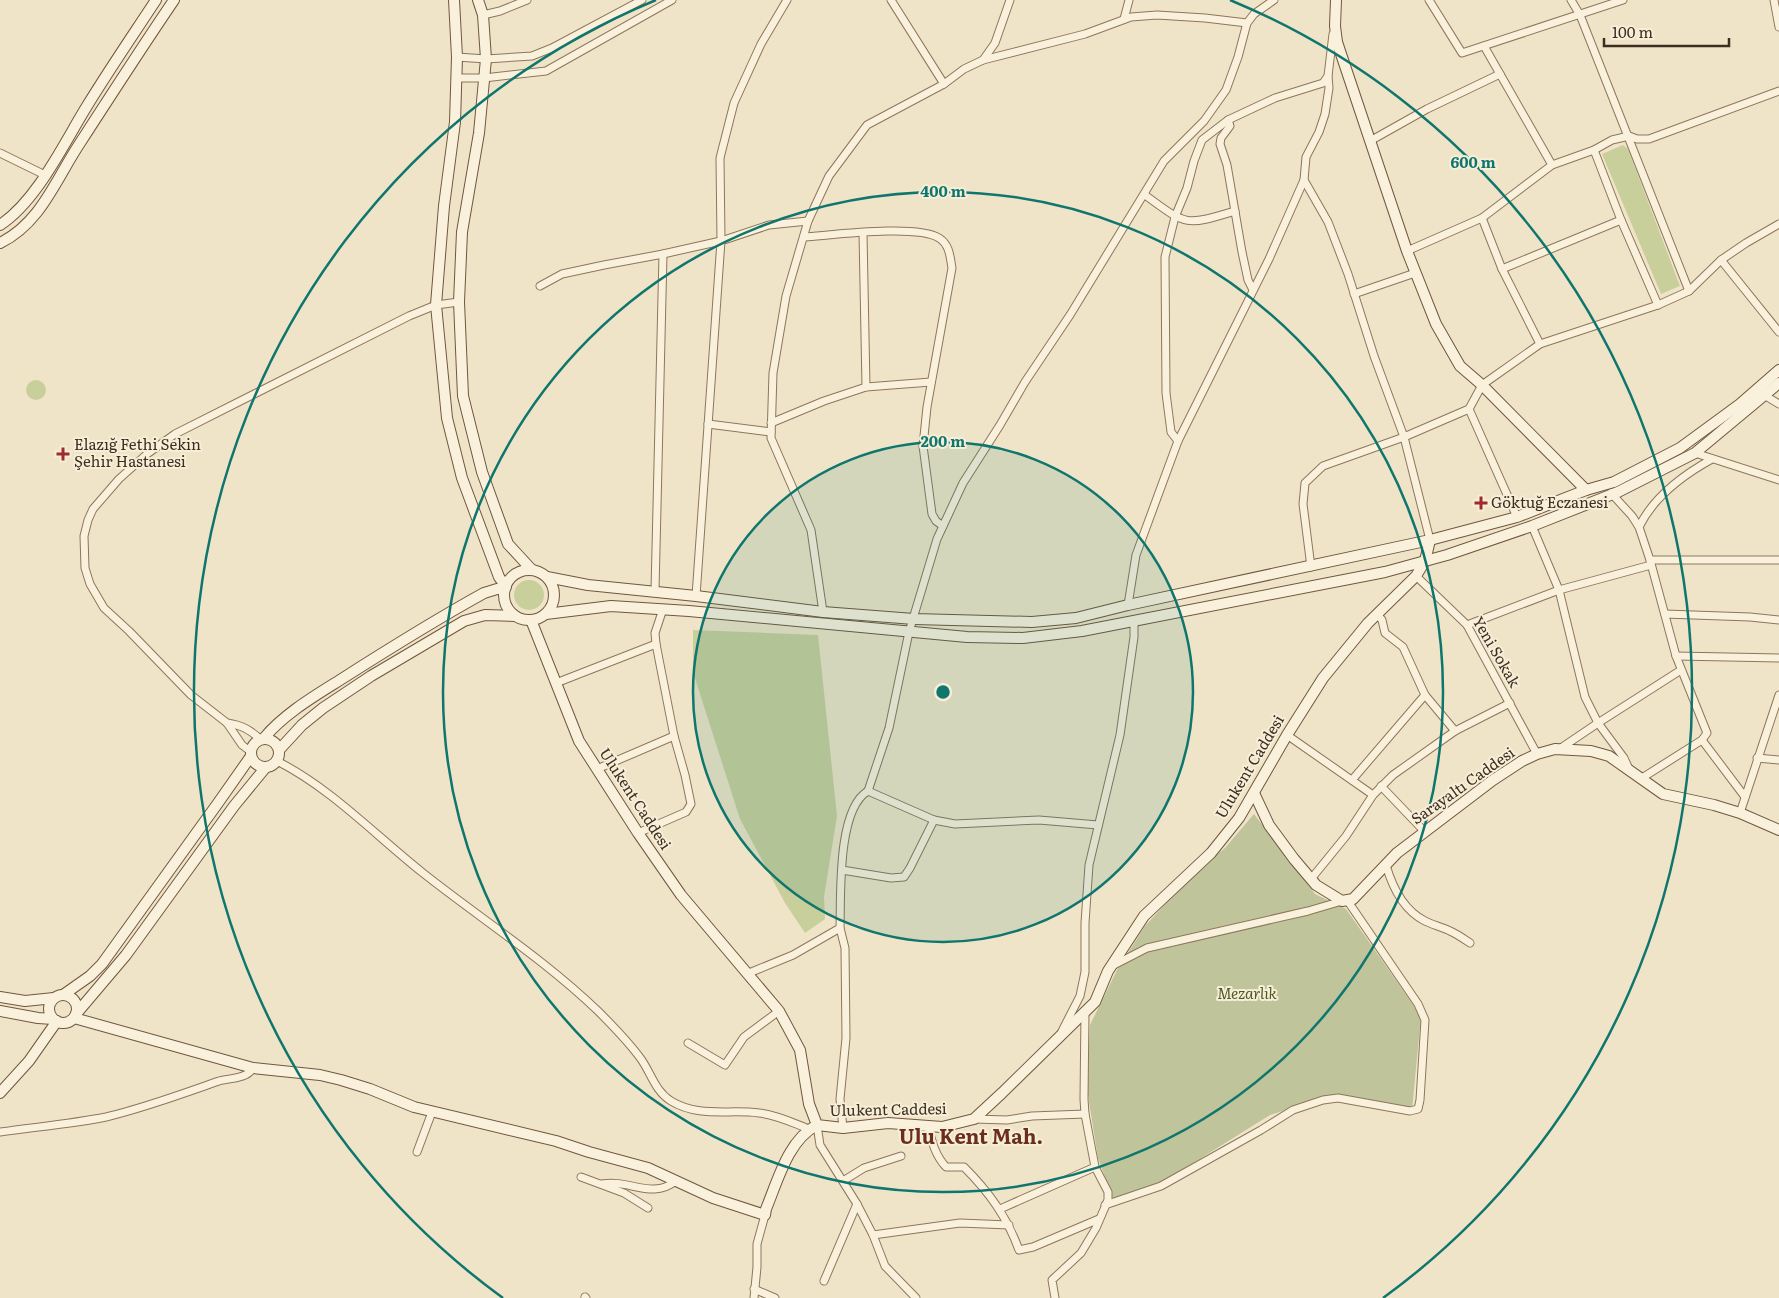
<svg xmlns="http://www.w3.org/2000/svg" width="1779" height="1298" font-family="Literata,serif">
<rect width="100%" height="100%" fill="#f0e4c8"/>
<!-- green -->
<g fill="#c9cf9b">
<polygon points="1623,145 1628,149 1680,286 1661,294 1602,154"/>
<circle cx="36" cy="390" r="10"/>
<circle cx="529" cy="595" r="15"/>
<polygon points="693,630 818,635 837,816 824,897 825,919 805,933 785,903 740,819 693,672"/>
</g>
<!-- cemetery -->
<polygon fill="#bfc49a" points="1254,814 1315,894 1346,909 1421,1016 1412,1110 1338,1094 1270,1115 1158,1185 1114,1201 1098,1158 1087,1089 1090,1025 1117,970 1145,926 1194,873 1225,848"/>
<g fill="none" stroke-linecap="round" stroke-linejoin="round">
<defs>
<g id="street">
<polyline points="891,0 944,84"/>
<polyline points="1429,0 1462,53 1623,0"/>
<polyline points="1571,0 1580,15 1689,291"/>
<polyline points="1774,0 1779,27"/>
<polyline points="483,15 500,11 527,0"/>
<polyline points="1124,19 1129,0"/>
<polyline points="1484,46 1552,165"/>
<polyline points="457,57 486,59 532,56 552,48 642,0"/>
<polyline points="983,60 1085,34 1131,17 1157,15 1205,18 1247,23"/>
<polyline points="1328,76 1329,88 1325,114 1319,132 1306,157 1304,180 1328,222 1348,274 1374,356 1404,437 1430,540"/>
<polyline points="456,78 484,78 546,71 672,0"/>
<polyline points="1228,120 1230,126 1221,138 1220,144 1227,165 1242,252 1248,280 1253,290"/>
<polyline points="1370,141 1427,109 1500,74"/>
<polyline points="1594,150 1621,220 1658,305"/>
<polyline points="0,153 45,175"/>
<path d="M 1145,195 C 1187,226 1185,226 1235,211"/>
<polyline points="1482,218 1502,269 1540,344"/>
<polyline points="863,233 866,387"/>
<path d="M 805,237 C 833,235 917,224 939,238 C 950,245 950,257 952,268 L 927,407 L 923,446 L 932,514 L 936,521 L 943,526"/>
<polyline points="1407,251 1482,218 1552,165 1594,150 1612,140 1629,136 1637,139 1649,139 1779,91"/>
<polyline points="1721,260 1779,332"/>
<polyline points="1502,269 1621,220"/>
<polyline points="540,286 562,274 604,265 663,254 721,241 769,225 808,221"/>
<polyline points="1354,294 1415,273"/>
<polyline points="1764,395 1779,404"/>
<polyline points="1469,409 1517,517"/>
<polyline points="771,423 824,401 866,387 931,382"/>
<polyline points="708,424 771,432"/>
<polyline points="1178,441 1171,432 1166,393 1165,257 1175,217 1187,188 1194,161 1202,140 1228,120 1275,98 1323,83 1328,76 1333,34"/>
<polyline points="1695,453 1779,480"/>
<polyline points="1611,493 1632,516 1639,527 1650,560 1676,656 1707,733 1702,740 1642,778"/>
<polyline points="1532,526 1559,590 1585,697 1598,723 1561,748"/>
<path d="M 1639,527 C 1654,496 1683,475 1712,459"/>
<polyline points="1650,560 1779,560"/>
<polyline points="1311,567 1303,504 1305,483 1323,466 1404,437 1469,409 1482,385 1540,344 1658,305 1689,291 1721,260 1746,243 1779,224"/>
<polyline points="1416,576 1467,625 1537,754"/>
<polyline points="655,591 663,254"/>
<polyline points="696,596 721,241 720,158 734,103 761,44 787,0"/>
<polyline points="1128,605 1136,555 1178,441 1269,259 1304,180"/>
<polyline points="823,612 811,530 771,438 773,373 786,296 808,221 829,176 867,125 944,84 964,69 983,60 995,43 1010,0"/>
<polyline points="1377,614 1382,620 1385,633 1403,647 1425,695 1455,731"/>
<polyline points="1665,614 1750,617 1779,620"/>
<polyline points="1467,625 1559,590 1651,565"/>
<polyline points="1676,656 1779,658"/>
<polyline points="556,683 656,644"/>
<path d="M 227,723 C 241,725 249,729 260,739"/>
<polyline points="1287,735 1373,795"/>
<polyline points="1702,740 1745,797"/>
<polyline points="250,751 242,745 227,723 191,695 129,631 104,608 90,584 85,568 84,536 88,520 93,509 119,479 147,454 175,434 409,316 436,305 459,302"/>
<polyline points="1757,758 1779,760"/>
<path d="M 277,761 C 332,789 375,835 423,873 C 481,919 544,959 598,1011 C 613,1026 628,1041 641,1059 C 651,1073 655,1091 671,1101 C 699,1118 729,1109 759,1113 C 777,1115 793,1123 809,1129"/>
<polyline points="597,769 674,736"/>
<polyline points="1629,769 1624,758 1598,723 1681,670"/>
<polyline points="1352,780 1425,695"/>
<polyline points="1381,786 1424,831"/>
<polyline points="868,791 934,820 955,824 1039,820 1098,825"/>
<polyline points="1740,813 1779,695"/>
<polyline points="638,833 686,812 691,804 685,775 674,736 656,644 655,633 663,609"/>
<path d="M 1386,865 C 1392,886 1403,910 1425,921 C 1433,925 1442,927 1450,931 C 1457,934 1464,939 1470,943"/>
<polyline points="842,870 891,878 904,877 910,868 934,820"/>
<polyline points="1311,879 1346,836 1373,795 1393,775 1455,731 1510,703"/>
<polyline points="840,928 845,948 846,1038 840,1099 843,1128"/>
<polyline points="1112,966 1147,948 1308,911 1342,901"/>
<path d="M 749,973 L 793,955 L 840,928 C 841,895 837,809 868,791 L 889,728 L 909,632 L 937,539 L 963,483 L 1000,425 L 1025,382 L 1070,315 L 1164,161 L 1204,121 L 1226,90 L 1238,57 L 1247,23 L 1254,14 L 1274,0"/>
<polyline points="1062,1031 1080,996 1085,972 1085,923 1089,865 1120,735 1134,637 1134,621"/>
<polyline points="688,1043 725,1065 744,1037 779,1011"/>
<polyline points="974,1119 1007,1120 1032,1116 1085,1114"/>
<polyline points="817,1125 820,1145 857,1204 873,1235 885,1266 916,1298"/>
<path d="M 928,1126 C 932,1142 935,1155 946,1167 L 964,1167 C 989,1192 1007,1217 1019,1250 L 1033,1247 L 1099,1219"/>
<path d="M 0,1132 C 35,1127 71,1124 106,1117 C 144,1108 182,1094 219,1081 C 230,1078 247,1079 253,1068"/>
<polyline points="417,1152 432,1112"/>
<polyline points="581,1177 624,1193 648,1208"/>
<polyline points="843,1181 864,1168 901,1156"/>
<path d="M 602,1184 C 630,1179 651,1200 676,1181"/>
<polyline points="1105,1205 1161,1186 1261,1130 1293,1110 1323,1100 1338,1098 1410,1111 1418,1109 1420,1100 1425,1020 1418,1004 1347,900"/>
<polyline points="1000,1209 1095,1167"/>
<polyline points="873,1235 960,1223 1009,1225"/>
<polyline points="824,1281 857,1204"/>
<polyline points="754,1289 775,1298"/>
<polyline points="585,1297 586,1298"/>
<polyline points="754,1298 757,1267 757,1244 765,1215"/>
<polyline points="1055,1298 1052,1280 1081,1253 1096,1228 1108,1200 1108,1192 1095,1167 1085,1114 1084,1099 1085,1012"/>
</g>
<g id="secondary">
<polyline points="454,0 457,57 455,122 444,206 436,305 447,418 462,478 499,577 506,587"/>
<polyline points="478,0 483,15 486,59 479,133 462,232 459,302 463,396 482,472 508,544 532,570"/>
<polyline points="1336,0 1335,26 1337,42 1407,251 1436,324 1460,366 1482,385 1586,490"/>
<path d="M 0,225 C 37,201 64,143 87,106 C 109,70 133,35 156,0"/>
<path d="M 0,243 C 41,223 56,179 80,143 C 111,95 142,47 174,0"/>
<circle cx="529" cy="595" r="25"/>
<polyline points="547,577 588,585 696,596 823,612 914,619 1032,622 1076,618 1128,605 1430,540 1517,517 1586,490 1614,482 1680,448 1740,404 1779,370"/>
<polyline points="546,614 611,606 689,611 967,637 1023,638 1082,631 1385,572 1447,555 1532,526 1618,492 1695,453 1779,383"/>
<polyline points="531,620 579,741 638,833 681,895 779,1011 800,1050 809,1104 817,1125 843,1128 888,1123 942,1127 974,1119 1002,1093 1095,1002 1108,971 1144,916 1211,853 1239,818 1287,735 1323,678 1368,623 1416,576 1425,561 1430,540"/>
<path d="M 264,738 C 284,714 313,697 340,680 C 387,650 435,620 484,593 L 497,589 L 505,589"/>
<circle cx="265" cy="753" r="14"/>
<polyline points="279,750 302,725 323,708 371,676 464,621 485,615 515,616"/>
<polyline points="1254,793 1269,825 1294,859 1316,885 1342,901 1353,899 1397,853 1493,780 1522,761 1537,754 1555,749 1591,751 1609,756 1663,794 1714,805 1740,813 1779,830"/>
<circle cx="63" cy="1009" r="14"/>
<polyline points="63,995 90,976 102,964 218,803 251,756"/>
<polyline points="0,997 25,1001 54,998"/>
<polyline points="0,1011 38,1018 53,1019"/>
<polyline points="76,1014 126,955 234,806 266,767"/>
<path d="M 74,1018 L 253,1068 L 320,1075 L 341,1080 L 370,1089 L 414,1107 L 556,1141 L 589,1152 L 648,1168 L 713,1198 L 765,1215 L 766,1209 C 778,1180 788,1140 817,1125"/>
<polyline points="0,1093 29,1061 57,1021"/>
</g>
</defs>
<!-- street casing -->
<use href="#street" stroke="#8d765c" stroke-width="9"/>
<!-- secondary casing -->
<use href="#secondary" stroke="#6f573f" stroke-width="12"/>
<!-- street -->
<use href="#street" stroke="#faf1dc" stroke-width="7"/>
<!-- secondary -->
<use href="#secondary" stroke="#faf1dc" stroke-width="10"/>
</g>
<!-- distance rings -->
<circle cx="943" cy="692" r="250" fill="#0f766e" fill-opacity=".12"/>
<g fill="none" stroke="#0f766e" stroke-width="2.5">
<circle cx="943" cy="692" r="250"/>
<circle cx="943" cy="692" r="500"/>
<path d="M503 1298A749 749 0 0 1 656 0M1230 0A749 749 0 0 1 1383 1298"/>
</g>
<!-- markers -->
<g fill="#9e2a2b" stroke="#f7eed8" stroke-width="2">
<path d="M60.5 446.5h5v5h5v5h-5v5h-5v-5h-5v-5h5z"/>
<path d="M1478.5 495.5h5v5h5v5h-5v5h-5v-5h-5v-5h5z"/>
</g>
<g text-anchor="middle" stroke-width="4" stroke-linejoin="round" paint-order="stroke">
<!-- poi labels -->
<g font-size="15" fill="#3d2e20" stroke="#f7eed8" text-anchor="start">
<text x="74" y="450">Elazığ Fethi Sekin<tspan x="74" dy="17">Şehir Hastanesi</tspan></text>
<text x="1491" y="508">Göktuğ Eczanesi</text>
</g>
<!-- street labels -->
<g font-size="15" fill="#3d2e20" stroke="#f7eed8">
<text transform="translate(1496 652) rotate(60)" y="5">Yeni Sokak</text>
<text transform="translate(1250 767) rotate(-59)" y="5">Ulukent Caddesi</text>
<text transform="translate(1463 786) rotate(-35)" y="5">Sarayaltı Caddesi</text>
<text transform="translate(635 799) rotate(57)" y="5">Ulukent Caddesi</text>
<text transform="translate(888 1110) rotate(-1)" y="5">Ulukent Caddesi</text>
</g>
<!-- park labels -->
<g font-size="15" font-style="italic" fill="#4d5a26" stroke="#f7eed8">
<text x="1247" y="999">Mezarlık</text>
</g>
<!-- district labels -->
<g font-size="20" font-weight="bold" fill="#6b2e1e" stroke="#f7eed8">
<text x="971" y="1144">Ulu Kent Mah.</text>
</g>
</g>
<circle cx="943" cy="692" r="8" fill="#0f766e" stroke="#f7eed8" stroke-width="2.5"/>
<g font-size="15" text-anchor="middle" font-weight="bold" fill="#0f766e" stroke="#f7eed8" stroke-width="4" stroke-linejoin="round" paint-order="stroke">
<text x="1473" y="168">600 m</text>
<text x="943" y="197">400 m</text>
<text x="943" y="447">200 m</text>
</g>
<!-- scale -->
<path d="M1604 38v8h125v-8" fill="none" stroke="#3d2e20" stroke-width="2.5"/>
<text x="1612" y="38" font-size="15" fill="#3d2e20" stroke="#f7eed8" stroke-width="4" paint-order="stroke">100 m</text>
</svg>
